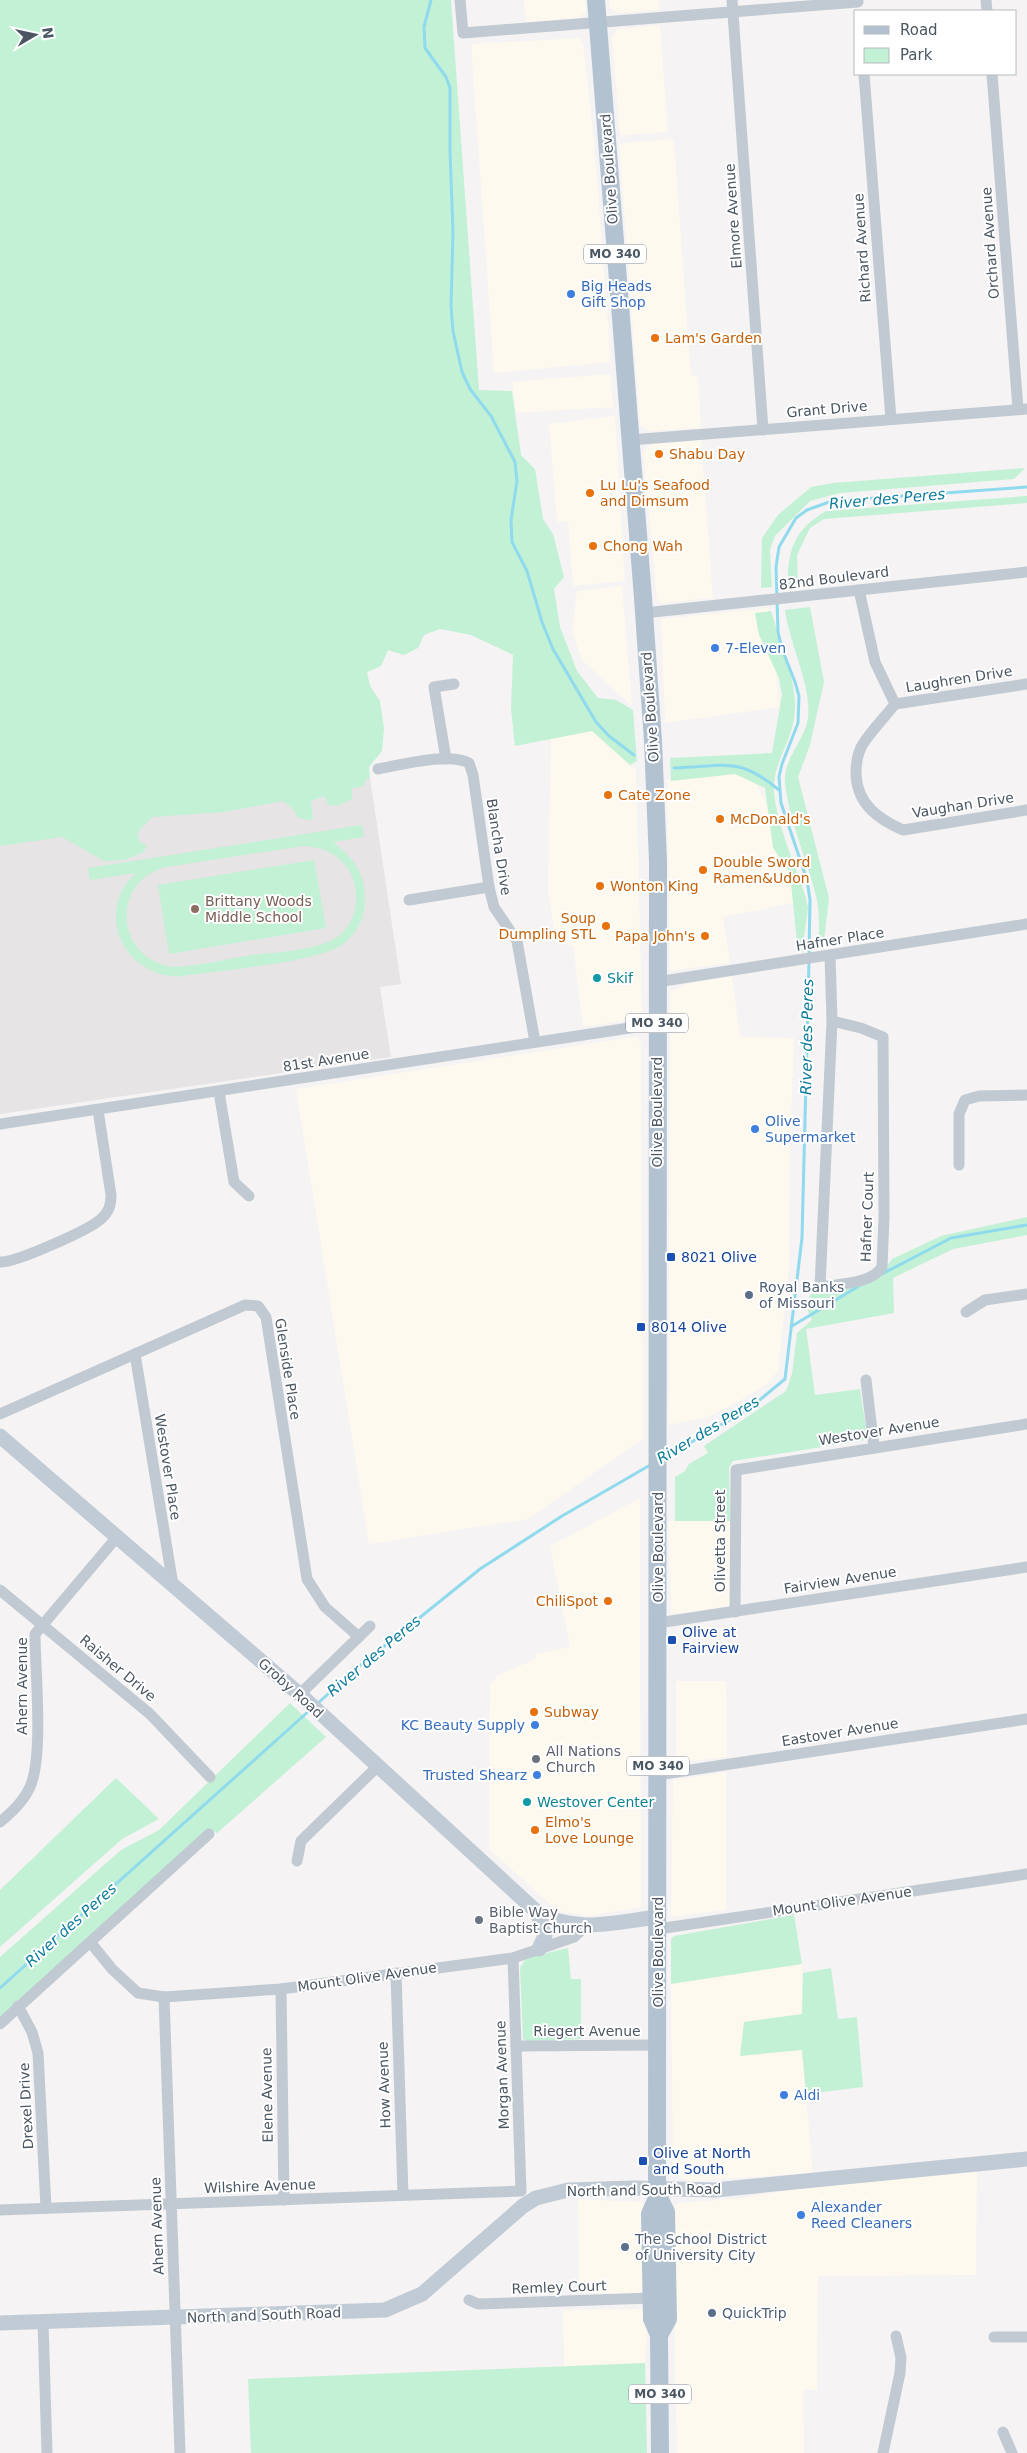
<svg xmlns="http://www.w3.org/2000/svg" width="1027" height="2453" font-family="'DejaVu Sans',sans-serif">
<rect width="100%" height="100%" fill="#f5f3f3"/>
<!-- commercial -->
<g fill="#fdf9ef">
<polygon points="524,0 585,0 586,12 578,18 526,22"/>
<polygon points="609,0 659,0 660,10 617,13 610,8"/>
<polygon points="660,25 668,132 620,135 612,37 617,29"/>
<polygon points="579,38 583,43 594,141 611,362 494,373 471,44"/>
<polygon points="670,139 674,142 691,376 698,376 701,428 651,431 640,425 619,145 623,143"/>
<polygon points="610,374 613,407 516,413 512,382"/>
<polygon points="615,416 625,581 573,586 568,521 557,522 549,424"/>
<polygon points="701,440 713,598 662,603 657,600 643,452 652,444"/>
<polygon points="622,586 632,706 582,660 572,632 577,591"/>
<polygon points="768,608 780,707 665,723 661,619"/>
<polygon points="591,730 636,770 642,1011 634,1019 583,1027 573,946 556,943 548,890 551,734"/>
<polygon points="735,771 754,781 766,802 799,902 723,917 730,963 670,971 667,780"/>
<polygon points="732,976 740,1037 794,1038 790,1145 789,1270 778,1370 768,1384 727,1408 708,1417 669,1425 670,992 687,984"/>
<polygon points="633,1037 638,1038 641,1044 643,1439 528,1519 369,1544 296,1089"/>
<polygon points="640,1498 641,1907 588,1916 558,1911 489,1849 490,1685 498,1675 534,1660 536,1654 570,1647 550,1546"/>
<polygon points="669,1521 730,1521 730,1603 728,1606 677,1614 671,1613"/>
<polygon points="676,1681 726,1681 727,1757 676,1763"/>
<polygon points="726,1772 726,1910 671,1917 673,1780"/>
<polygon points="802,1964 802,2014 744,2022 740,2055 802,2049 813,2173 689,2181 681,2179 673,2166 671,1984"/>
<polygon points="977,2172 976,2275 818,2276 817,2390 803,2390 804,2453 677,2453 672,2219 675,2206 680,2203 741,2198 841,2181"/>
<polygon points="578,2199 642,2202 645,2207 645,2287 642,2291 637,2294 579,2293"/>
<polygon points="641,2309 646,2310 648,2315 645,2363 564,2367 563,2310"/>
</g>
<!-- education -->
<polygon fill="#e6e4e5" points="370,778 401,984 380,987 391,1057 0,1114 0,835"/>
<!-- green -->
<g fill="#c3f1d5" fill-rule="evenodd">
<polygon points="0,0 451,0 479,390 512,391 521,455 535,469 543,519 553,534 564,577 554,589 560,627 577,671 598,698 616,700 633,710 637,761 630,765 592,731 515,746 511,709 513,655 471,635 440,629 424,635 418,648 404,655 388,650 381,666 367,672 370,686 380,701 384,728 382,751 369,767 370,778 366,779 364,786 352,788 352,799 337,806 328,805 325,796 311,801 313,820 298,818 294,810 283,801 224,812 152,817 137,833 140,842 147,846 143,852 125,860 104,861 62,837 0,846"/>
<polygon points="1025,468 1014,479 840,493 810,501 775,536 770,550 772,587 761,588 762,538 778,515 811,487 833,483"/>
<path d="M 1027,496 L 1027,503 L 824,519 L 810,528 L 797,555 L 798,584 L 788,585 C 787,550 795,529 826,511 Z"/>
<path d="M 810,607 L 824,682 L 810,745 L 798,777 L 829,898 L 823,949 L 818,949 C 819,933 820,917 817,900 C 808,860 789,823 785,782 C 783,759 805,740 808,718 C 812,687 789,642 785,610 Z"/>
<path d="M 771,611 C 780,642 800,687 794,719 C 790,744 772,766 774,792 C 777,826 796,866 806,898 L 808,908 L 802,952 L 798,952 L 790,873 L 773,848 L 765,788 L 735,774 L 671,781 L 670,758 L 772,753 L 782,695 L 779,678 L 759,635 L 755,613 Z"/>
<path d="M 362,825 L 364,837 L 333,842 C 352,856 366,874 365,899 C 365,917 358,933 343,944 C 321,962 216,971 183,976 C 140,980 103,938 120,895 C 123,886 130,879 136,873 L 90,880 L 88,868 ZM 303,846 C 323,847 339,854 350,872 C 361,893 357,924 337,937 C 316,951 277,952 252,955 C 226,959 199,966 173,967 C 115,959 110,881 166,867 Z"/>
<polygon points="314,860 326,928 169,954 158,885"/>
<path d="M 1027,1217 L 1027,1235 L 953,1249 L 893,1278 L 894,1313 L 806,1329 L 815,1395 L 860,1389 L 867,1435 L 866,1440 L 733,1461 L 729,1468 L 730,1521 L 675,1521 L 675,1477 L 685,1471 L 689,1464 L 708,1453 L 704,1446 L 786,1391 L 792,1374 L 797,1333 L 812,1320 C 805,1308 806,1302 813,1291 L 847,1289 L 884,1270 L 892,1259 L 941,1236 Z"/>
<polygon points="290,1703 326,1737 217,1833 209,1829 0,2018 0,1957 121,1850 159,1830"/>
<polygon points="116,1778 159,1819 122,1839 0,1947 0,1890"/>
<polygon points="794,1915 802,1964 671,1984 671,1939 674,1936"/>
<polygon points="568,1948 571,1979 581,1979 581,2039 528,2041 523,2039 520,1968 526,1958"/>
<polygon points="831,1968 838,2019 857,2017 863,2087 806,2094 802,2050 740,2056 744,2022 802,2014 803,1973"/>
<polygon points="645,2363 647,2453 251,2453 248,2379"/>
</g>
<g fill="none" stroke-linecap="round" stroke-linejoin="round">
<!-- stream -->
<g stroke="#90daee" stroke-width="3">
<polyline points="431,0 424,27 425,48 446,77 450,88 450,152 453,232 451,306 453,331 462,372 470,389 491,416 515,462 517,481 511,520 512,542 527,571 542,622 553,649 596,722 609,736 634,755"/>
<path d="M 674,768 C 723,767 737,755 779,790"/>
<polyline points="809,956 810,900 807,880 781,803 779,777 782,764 798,723 799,696 795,682 782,649 778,632 776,567 779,547 796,518 807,510 832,501 1027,487"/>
<polyline points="882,1274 951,1238 1027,1225"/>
<polyline points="792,1326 859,1286"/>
<polyline points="664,1458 750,1408 785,1379 802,1238 809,962"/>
<polyline points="316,1705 351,1673 480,1569 562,1516 652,1464"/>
<polyline points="0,1988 310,1710"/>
</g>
<!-- street -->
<g stroke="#c1cad2" stroke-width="11">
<polyline points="460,0 463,33 858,2"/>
<polyline points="732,0 763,430"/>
<polyline points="986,0 987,11"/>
<polyline points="864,74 891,419"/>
<polyline points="992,74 1018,409"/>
<polyline points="630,440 1027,409"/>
<path d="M 859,590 L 875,662 L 895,704 C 885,717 872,730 863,744 C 857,753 856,764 856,774 C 857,804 878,819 903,830 L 1027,810"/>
<polyline points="644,613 1027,572"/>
<polyline points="895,704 1027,684"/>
<polyline points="446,759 434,687 454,684"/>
<path d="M 378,769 C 401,765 449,752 469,763 L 473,775 L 489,887 L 494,907 L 517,941 L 535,1042"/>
<polyline points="409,900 489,887"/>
<path d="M 830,955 L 832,1021 L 820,1287 C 838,1284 872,1284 882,1267 L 884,1217 L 883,1037 L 861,1028 L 832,1021"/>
<polyline points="657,982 1027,924"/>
<polyline points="219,1092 234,1182 249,1196"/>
<polyline points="0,1124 636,1027 657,1026"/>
<polyline points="959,1165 959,1114 965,1100 979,1096 1027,1095"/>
<path d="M 0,1262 C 15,1263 89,1230 101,1219 C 109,1212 111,1205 111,1195 L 98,1110"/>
<polyline points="966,1312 985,1300 1027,1294"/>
<polyline points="135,1354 173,1585"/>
<polyline points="866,1380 874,1447"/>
<polyline points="0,1414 245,1305 258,1306 266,1317 307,1579 325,1607 359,1637"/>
<polyline points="0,1590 150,1714 210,1777"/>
<polyline points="735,1612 736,1470 1027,1424"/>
<polyline points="658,1623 1027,1567"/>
<polyline points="300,1694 370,1626"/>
<polyline points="658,1775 1027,1719"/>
<path d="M 0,1822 C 12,1812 23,1802 30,1787 C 44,1756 35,1671 35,1634 L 117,1537"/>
<polyline points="297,1861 301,1841 377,1767"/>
<polyline points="658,1929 1027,1874"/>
<polyline points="91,1943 112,1969 138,1993 164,1997 281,1989 513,1958 574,1937 586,1926"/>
<polyline points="396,1973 403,2195"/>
<polyline points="281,1989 284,2200"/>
<polyline points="164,1997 180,2453"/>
<polyline points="18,2006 32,2032 38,2053 46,2208"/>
<polyline points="0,2024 209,1834"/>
<polyline points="516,2046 659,2045"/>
<polyline points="0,2210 521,2191 513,1958"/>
<polyline points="469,2300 478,2304 651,2298"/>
<polyline points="43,2322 47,2453"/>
<polyline points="994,2337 1027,2337"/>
<polyline points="1003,2432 1012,2453"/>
<polyline points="883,2453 900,2373 901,2358 896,2336"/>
</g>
<!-- secondary -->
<g stroke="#c1cbd6" stroke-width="15">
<path d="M 0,1436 L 305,1699 L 538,1913 C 579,1934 615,1922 658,1917"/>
<polyline points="537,1912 545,1936 539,1949"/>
<polyline points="0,2323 385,2310 422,2294 523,2206 536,2198 568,2190 633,2188 715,2190 1027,2159"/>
</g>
<!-- primary -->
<g stroke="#b3c2d1" stroke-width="18">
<polyline points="596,0 643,598 653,741 658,861 657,2177 658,2196 666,2212 668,2319 659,2335"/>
<polyline points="658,2196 650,2214 652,2319 659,2335 660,2453"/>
</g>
</g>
<!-- markers -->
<g fill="#3f7fe0" stroke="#fff" stroke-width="2">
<circle cx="571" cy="294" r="5"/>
<circle cx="715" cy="648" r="5"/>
<circle cx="755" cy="1129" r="5"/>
<circle cx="535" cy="1725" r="5"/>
<circle cx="537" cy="1775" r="5"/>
<circle cx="784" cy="2095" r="5"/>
<circle cx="801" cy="2215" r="5"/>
</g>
<g fill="#e8710a" stroke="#fff" stroke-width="2">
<circle cx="655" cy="338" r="5"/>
<circle cx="659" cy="454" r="5"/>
<circle cx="590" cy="493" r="5"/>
<circle cx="593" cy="546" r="5"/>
<circle cx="608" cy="795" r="5"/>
<circle cx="720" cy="819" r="5"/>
<circle cx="703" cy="870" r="5"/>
<circle cx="600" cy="886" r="5"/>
<circle cx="606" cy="926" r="5"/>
<circle cx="705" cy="936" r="5"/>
<circle cx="608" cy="1601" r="5"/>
<circle cx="534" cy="1712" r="5"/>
<circle cx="535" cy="1830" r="5"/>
</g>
<circle fill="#8d6e63" stroke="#fff" stroke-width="2" cx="195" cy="909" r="5"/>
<g fill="#0f9aa8" stroke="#fff" stroke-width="2">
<circle cx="597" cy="978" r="5"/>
<circle cx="527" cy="1802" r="5"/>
</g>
<g fill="#1a4fb4" stroke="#fff" stroke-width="2">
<rect x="666" y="1252" width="10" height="10" rx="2.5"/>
<rect x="636" y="1322" width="10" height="10" rx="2.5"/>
<rect x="667" y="1635" width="10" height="10" rx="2.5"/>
<rect x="638" y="2156" width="10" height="10" rx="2.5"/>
</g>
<g fill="#5c6f8a" stroke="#fff" stroke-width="2">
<circle cx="749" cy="1295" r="5"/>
<circle cx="625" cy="2247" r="5"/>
<circle cx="712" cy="2313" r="5"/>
</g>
<g fill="#6b7280" stroke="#fff" stroke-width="2">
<circle cx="536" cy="1759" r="5"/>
<circle cx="479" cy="1920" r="5"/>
</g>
<g text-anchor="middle" stroke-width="4" stroke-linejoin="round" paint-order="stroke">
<!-- shield labels -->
<g fill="#fff" stroke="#808990" stroke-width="1">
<rect x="584" y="244.5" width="62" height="19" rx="4"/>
<rect x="626" y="1013.5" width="62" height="19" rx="4"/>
<rect x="627" y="1756.5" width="62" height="19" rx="4"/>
<rect x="629" y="2384.5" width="62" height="19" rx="4"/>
</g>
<g font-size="12" font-weight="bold" fill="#4a5661">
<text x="615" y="258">MO 340</text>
<text x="657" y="1027">MO 340</text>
<text x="658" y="1770">MO 340</text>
<text x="660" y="2398">MO 340</text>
</g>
<!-- street labels -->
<g font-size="14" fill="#4a5661" stroke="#fff">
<text transform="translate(609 169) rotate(-94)" y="5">Olive Boulevard</text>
<text transform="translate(733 216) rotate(-94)" y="5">Elmore Avenue</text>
<text transform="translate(990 243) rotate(-94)" y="5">Orchard Avenue</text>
<text transform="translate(862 248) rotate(-94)" y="5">Richard Avenue</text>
<text transform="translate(827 409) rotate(-5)" y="5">Grant Drive</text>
<text transform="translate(834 578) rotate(-7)" y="5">82nd Boulevard</text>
<text transform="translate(959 679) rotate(-9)" y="5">Laughren Drive</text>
<text transform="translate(650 707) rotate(-94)" y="5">Olive Boulevard</text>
<text transform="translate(963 805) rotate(-9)" y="5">Vaughan Drive</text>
<text transform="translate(499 847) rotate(81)" y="5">Blancha Drive</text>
<text transform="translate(840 939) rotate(-9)" y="5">Hafner Place</text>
<text transform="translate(326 1060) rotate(-9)" y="5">81st Avenue</text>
<text transform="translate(657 1112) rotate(-90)" y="5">Olive Boulevard</text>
<text transform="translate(867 1217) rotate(-88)" y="5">Hafner Court</text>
<text transform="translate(288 1369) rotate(81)" y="5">Glenside Place</text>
<text transform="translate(879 1431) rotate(-9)" y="5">Westover Avenue</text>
<text transform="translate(168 1467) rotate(81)" y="5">Westover Place</text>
<text transform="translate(720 1541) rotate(-90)" y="5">Olivetta Street</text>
<text transform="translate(658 1547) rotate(-90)" y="5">Olive Boulevard</text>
<text transform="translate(840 1580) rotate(-9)" y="5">Fairview Avenue</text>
<text transform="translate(118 1668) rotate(40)" y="5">Raisher Drive</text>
<text transform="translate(22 1686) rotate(-90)" y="5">Ahern Avenue</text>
<text transform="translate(291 1688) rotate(42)" y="5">Groby Road</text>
<text transform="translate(840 1732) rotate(-9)" y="5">Eastover Avenue</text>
<text transform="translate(842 1901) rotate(-8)" y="5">Mount Olive Avenue</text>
<text transform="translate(658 1952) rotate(-90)" y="5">Olive Boulevard</text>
<text transform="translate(367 1977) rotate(-8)" y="5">Mount Olive Avenue</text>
<text x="587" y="2036">Riegert Avenue</text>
<text transform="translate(502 2075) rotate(-92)" y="5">Morgan Avenue</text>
<text transform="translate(384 2085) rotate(-92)" y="5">How Avenue</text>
<text transform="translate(267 2095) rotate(-91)" y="5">Elene Avenue</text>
<text transform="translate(26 2106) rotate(-93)" y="5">Drexel Drive</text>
<text transform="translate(260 2186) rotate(-2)" y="5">Wilshire Avenue</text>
<text transform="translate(644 2190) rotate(-1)" y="5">North and South Road</text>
<text transform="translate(157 2226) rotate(-92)" y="5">Ahern Avenue</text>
<text transform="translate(559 2287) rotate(-2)" y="5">Remley Court</text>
<text transform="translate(264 2315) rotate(-2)" y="5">North and South Road</text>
</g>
<!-- shop labels -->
<g font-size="14" fill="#366cbe" stroke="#fff" text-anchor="start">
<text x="581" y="291">Big Heads<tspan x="581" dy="16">Gift Shop</tspan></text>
<text x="725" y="653">7-Eleven</text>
<text x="765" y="1126">Olive<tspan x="765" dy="16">Supermarket</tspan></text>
<text x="525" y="1730" text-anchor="end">KC Beauty Supply</text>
<text x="527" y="1780" text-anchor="end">Trusted Shearz</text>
<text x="794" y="2100">Aldi</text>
<text x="811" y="2212">Alexander<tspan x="811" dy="16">Reed Cleaners</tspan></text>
</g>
<!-- food labels -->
<g font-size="14" fill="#c56008" stroke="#fff" text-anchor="start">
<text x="665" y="343">Lam's Garden</text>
<text x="669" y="459">Shabu Day</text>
<text x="600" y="490">Lu Lu's Seafood<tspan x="600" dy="16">and Dimsum</tspan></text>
<text x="603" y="551">Chong Wah</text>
<text x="618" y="800">Cate Zone</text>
<text x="730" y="824">McDonald's</text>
<text x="713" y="867">Double Sword<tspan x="713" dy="16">Ramen&amp;Udon</tspan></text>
<text x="610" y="891">Wonton King</text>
<text x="596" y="923" text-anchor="end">Soup<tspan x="596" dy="16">Dumpling STL</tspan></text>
<text x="695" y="941" text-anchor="end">Papa John's</text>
<text x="598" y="1606" text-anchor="end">ChiliSpot</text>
<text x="544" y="1717">Subway</text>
<text x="545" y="1827">Elmo's<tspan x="545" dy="16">Love Lounge</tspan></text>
</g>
<!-- education labels -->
<g font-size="14" fill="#785e54" stroke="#fff" text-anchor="start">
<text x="205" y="906">Brittany Woods<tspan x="205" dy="16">Middle School</tspan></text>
</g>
<!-- culture labels -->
<g font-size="14" fill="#0d838f" stroke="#fff" text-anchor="start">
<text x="607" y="983">Skif</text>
<text x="537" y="1807">Westover Center</text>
</g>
<!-- transit labels -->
<g font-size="14" fill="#164399" stroke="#fff" text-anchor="start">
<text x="681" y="1262">8021 Olive</text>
<text x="651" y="1332">8014 Olive</text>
<text x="682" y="1637">Olive at<tspan x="682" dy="16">Fairview</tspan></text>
<text x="653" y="2158">Olive at North<tspan x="653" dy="16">and South</tspan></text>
</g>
<!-- service labels -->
<g font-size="14" fill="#4e5e75" stroke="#fff" text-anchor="start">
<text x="759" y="1292">Royal Banks<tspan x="759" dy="16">of Missouri</tspan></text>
<text x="635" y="2244">The School District<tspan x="635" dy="16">of University City</tspan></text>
<text x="722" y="2318">QuickTrip</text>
</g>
<!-- worship labels -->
<g font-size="14" fill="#5b616d" stroke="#fff" text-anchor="start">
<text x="546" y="1756">All Nations<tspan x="546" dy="16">Church</tspan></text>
<text x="489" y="1917">Bible Way<tspan x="489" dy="16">Baptist Church</tspan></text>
</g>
<!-- water labels -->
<g font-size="15" font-style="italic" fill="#0c7c9b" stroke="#fff">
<text transform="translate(887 499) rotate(-5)" y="5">River des Peres</text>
<text transform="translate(807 1037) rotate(-89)" y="5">River des Peres</text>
<text transform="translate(708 1430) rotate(-31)" y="5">River des Peres</text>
<text transform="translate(374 1656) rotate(-40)" y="5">River des Peres</text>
<text transform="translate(71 1925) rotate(-42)" y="5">River des Peres</text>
</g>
</g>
<!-- legend -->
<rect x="854" y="10" width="162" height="65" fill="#ffffff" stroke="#b7bbc0"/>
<rect x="864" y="26" width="25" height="8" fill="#b3c2d1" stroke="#b7bbc0"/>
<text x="900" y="35" font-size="15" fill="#4a5661">Road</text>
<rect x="864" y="48" width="25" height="15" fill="#c3f1d5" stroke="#b7bbc0"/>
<text x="900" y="60" font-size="15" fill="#4a5661">Park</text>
<!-- north arrow -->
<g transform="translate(35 35) rotate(81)" stroke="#ffffff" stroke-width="4" paint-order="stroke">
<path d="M0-4L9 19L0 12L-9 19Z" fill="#4a5661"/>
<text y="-8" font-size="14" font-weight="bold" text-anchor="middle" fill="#4a5661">N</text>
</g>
</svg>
